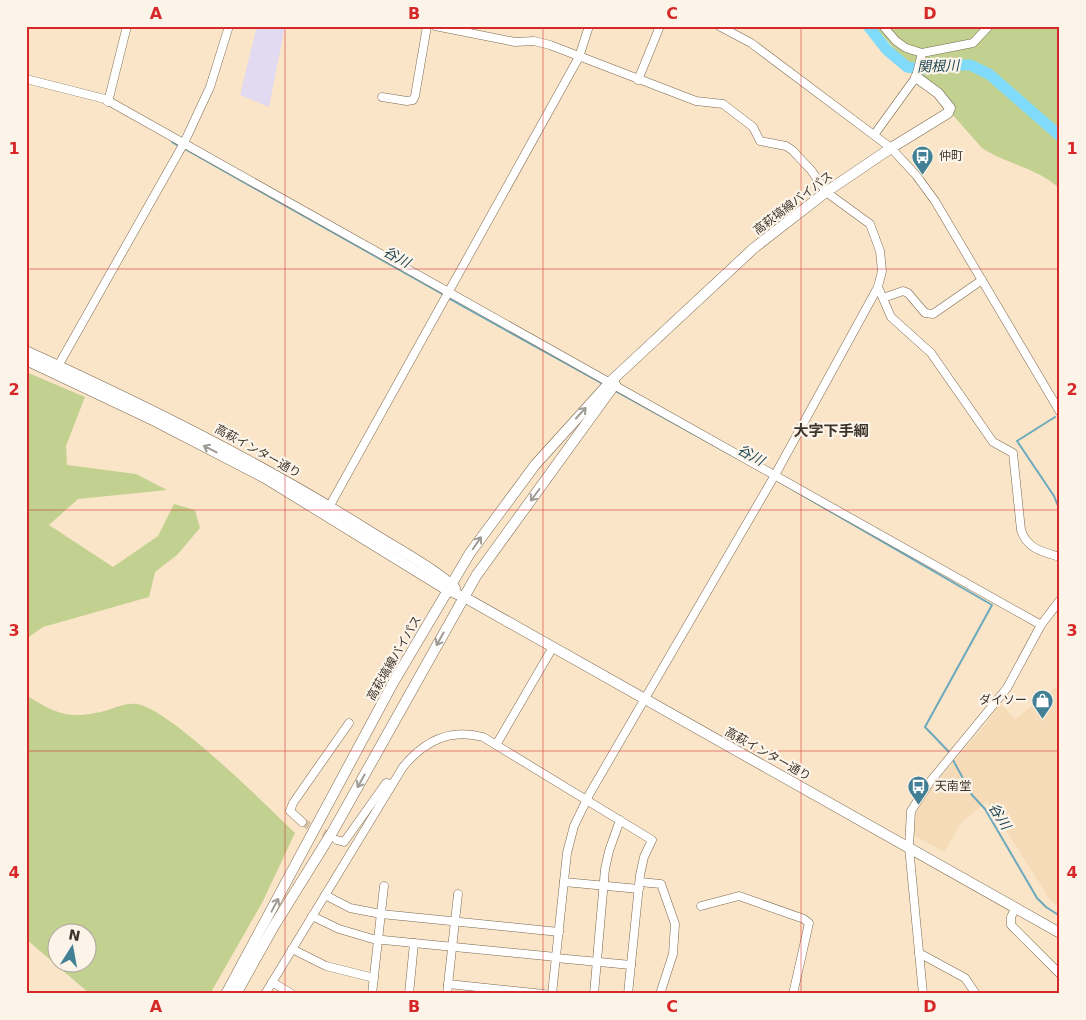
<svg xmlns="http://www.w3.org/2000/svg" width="1086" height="1020" font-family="'DejaVu Sans','Noto Sans JP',sans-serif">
<rect width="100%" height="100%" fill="#fae5c8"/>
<!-- built -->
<polygon fill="#f5dbb8" points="1060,684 1060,907 1050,900 987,801 962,822 944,852 913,835 913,828 916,812 923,798 984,726 1000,703 1015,719"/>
<!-- education -->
<polygon fill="#e1daf0" points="257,26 285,26 269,107 240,95"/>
<!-- green -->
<g fill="#c2d190" fill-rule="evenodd">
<path d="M 874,26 L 1060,26 L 1060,189 C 1038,168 1006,164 982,148 Z"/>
<polygon points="26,372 85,397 66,446 67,465 136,474 167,490 78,499 49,525 113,567 158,536 174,504 195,510 200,528 177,555 155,572 149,597 43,627 26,639"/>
<path d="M 26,695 C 57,715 71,720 108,710 C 118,707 126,703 137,704 C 170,709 267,806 295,833 L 262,903 L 210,994 L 90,994 L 26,939 ZM 58,932 L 88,932 L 88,962 L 58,962 Z"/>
</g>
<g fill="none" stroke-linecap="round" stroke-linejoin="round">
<!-- stream -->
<g stroke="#6ca9bc" stroke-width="2">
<polyline points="172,142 180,147"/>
<polyline points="185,149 444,295"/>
<polyline points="448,298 603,384"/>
<polyline points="614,390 737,458"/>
<polyline points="1055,417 1017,441 1054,496 1060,511"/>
<polyline points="776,480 992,605 925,727 950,753"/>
<polyline points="953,760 972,795 985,809 1037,898 1046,907 1060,916"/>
</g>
<!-- river -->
<polyline stroke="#80dbfb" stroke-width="11" points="868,26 887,50 907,67 920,69 949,65 970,65 989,74 1060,136"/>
<!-- minor-tunnel -->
<polyline stroke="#d4c2a8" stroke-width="8" stroke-dasharray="8 4" stroke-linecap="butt" points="302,822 334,838"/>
<defs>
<g id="minor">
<polyline points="435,26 515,42 534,41 550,45 696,101 723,104 753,127 760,141 786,146 792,150 811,170 826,192 870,224 880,251 882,271 878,287 775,475 590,793 574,826 567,853 552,994"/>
<polyline points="719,26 751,43 891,148 916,175 935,201 1060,412"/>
<polyline points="883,26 896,41 906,48 922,53 973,43 989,26"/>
<polyline points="26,79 105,99 1041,625"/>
<polyline points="638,80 660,26"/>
<polyline points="382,97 407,101 413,100 415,96 427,26"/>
<polyline points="108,102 127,26"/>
<polyline points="874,135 916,77 922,53"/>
<path d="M 878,287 L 891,317 L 931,353 L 993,442 L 1013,453 L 1021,530 C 1027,549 1043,552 1060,557"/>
<polyline points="883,298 903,291 908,293 925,313 933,314 982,280"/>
<polyline points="58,366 184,143 210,87 229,26"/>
<polyline points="328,509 579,57 589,26"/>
<polyline points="496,745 553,647"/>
<polyline points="302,822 290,811 293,803 349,723"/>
<polyline points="337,840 344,842 386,783 392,784"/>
<polyline points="564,882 639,889"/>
<polyline points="640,882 661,884 675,924 673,954 660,994"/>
<polyline points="325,895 350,908 381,914 559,932"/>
<polyline points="701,906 739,896 804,919 809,923 793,994"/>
<polyline points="1016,907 1011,917 1011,925 1060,974"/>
<polyline points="312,916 339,929 373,939 556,957"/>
<polyline points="292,949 326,966 374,978"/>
<polyline points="919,953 965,978 976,994"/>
<polyline points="556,958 631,965"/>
<polyline points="272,982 292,994"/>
<polyline points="448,984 544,994"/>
<path d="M 265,994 L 403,767 C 424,741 450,728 483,737 L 652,840 L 644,857 L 640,875 L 628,994"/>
<polyline points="372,994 384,886"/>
<polyline points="409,994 414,943"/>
<polyline points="447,994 458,894"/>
<polyline points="594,994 605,869 609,851 620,820"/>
<polyline points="923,994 909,847 911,811 929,783 1007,688 1041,625 1060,600"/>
</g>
<g id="major">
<path d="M 26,351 C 144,405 260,462 369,531 C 394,547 434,568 455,588"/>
<polyline points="26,360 155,421 265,478 447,590 464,597 1060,933"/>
<polyline points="226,994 393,683 470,553 535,465 610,382 754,248 826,192 891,148 948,113 950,108 938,93 916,77"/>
<polyline points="236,994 274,926 333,831 476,576 615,384"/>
</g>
</defs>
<!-- minor casing -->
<use href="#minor" stroke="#7b684f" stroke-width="9"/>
<!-- major casing -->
<use href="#major" stroke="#7b684f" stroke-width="11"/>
<!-- minor -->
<use href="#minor" stroke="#fff" stroke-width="8"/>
<!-- major -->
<use href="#major" stroke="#fff" stroke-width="10"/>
</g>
<!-- one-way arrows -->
<defs><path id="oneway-shaft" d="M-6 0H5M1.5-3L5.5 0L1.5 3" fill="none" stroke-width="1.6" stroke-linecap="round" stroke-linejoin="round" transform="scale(1.25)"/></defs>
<g stroke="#9e9a94">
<use href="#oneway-shaft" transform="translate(581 413) rotate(-47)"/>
<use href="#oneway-shaft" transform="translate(210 449) rotate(-153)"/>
<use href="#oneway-shaft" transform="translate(535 495) rotate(127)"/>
<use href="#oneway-shaft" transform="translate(477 543) rotate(-56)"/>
<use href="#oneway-shaft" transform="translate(440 639) rotate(119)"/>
<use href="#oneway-shaft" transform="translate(361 781) rotate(119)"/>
<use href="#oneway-shaft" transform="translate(275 905) rotate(-62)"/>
</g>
<!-- grid -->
<path fill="none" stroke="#d62828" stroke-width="1" stroke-opacity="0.55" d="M 285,26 L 285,994M 543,26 L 543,994M 801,26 L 801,994M 26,269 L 1060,269M 26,510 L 1060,510M 26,751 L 1060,751"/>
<!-- icons -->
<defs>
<symbol id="bus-pin" viewBox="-11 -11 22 30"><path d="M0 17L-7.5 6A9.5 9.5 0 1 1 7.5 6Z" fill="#418095" stroke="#fdf4e9"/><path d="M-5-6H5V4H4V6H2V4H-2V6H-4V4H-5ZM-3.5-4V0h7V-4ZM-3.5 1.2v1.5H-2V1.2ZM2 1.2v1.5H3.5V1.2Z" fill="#fff"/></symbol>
<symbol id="shop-pin" viewBox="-11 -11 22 30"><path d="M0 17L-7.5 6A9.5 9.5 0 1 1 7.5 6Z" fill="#418095" stroke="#fdf4e9"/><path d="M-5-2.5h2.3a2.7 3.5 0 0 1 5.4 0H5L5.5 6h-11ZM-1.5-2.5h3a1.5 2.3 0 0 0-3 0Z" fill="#fff"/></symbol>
</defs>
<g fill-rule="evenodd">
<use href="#bus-pin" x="910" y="144" width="25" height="34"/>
<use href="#shop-pin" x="1030" y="688" width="25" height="34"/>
<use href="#bus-pin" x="906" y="774" width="25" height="34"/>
</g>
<g text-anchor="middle" stroke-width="4.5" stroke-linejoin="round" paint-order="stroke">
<!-- poi labels -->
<g font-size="12" fill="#3c3429" stroke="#fdf4e9" text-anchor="start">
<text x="939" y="160">仲町</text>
<text x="1027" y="704" text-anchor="end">ダイソー</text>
<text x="935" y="790">天南堂</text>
</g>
<!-- street labels -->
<g font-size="12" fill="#3c3429" stroke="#fdf4e9">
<text transform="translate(793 203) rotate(-37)" y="4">高萩塙線バイパス</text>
<text transform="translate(258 451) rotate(29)" y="4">高萩インター通り</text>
<text transform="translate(394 658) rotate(-60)" y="4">高萩塙線バイパス</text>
<text transform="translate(768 754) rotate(29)" y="4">高萩インター通り</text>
</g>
<!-- water labels -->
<g font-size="14" font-style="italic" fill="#1d4653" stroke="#fdf4e9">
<text transform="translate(938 66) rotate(-2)" y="5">関根川</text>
<text transform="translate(397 257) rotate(29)" y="5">谷川</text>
<text transform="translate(751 455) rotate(29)" y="5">谷川</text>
<text transform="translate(1000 816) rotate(58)" y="5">谷川</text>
</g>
<!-- quarter labels -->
<g font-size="15" font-weight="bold" fill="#3c3429" stroke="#fdf4e9">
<text x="831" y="436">大字下手綱</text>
</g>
</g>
<!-- border -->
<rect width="1086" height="1020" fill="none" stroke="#fdf4e9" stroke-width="55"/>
<!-- north arrow -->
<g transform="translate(72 948) rotate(11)"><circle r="24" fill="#fdf4e9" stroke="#b0a79c"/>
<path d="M0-4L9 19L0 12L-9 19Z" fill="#418095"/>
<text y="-8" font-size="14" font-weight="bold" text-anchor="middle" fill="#3c3429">N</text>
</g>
<rect x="28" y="28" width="1030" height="964" fill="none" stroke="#d62828" stroke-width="2"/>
<g font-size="16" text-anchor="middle" font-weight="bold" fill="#d62828">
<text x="156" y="19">A</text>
<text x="414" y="19">B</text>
<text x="672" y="19">C</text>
<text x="930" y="19">D</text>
<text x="14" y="154">1</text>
<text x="1072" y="154">1</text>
<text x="14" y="395">2</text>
<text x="1072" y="395">2</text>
<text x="14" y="636">3</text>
<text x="1072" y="636">3</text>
<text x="14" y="878">4</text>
<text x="1072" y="878">4</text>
<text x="156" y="1012">A</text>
<text x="414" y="1012">B</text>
<text x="672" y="1012">C</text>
<text x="930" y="1012">D</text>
</g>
</svg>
